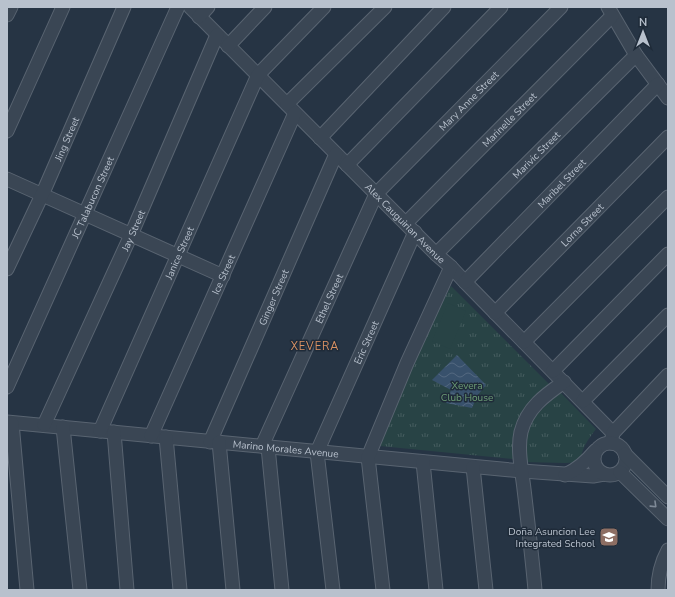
<svg xmlns="http://www.w3.org/2000/svg" width="675" height="597" font-family="'Nunito Sans',sans-serif">
<defs>
<pattern id="park-tufts" width="24" height="20" patternUnits="userSpaceOnUse"><rect width="24" height="20" fill="#284345"/><path d="M3 7l-1-3M5 7V3M7 7l1-3M15 17l-1-3M17 17v-4M19 17l1-3" fill="none" stroke="#455c5f"/></pattern>
<pattern id="water-waves" width="16" height="10" patternUnits="userSpaceOnUse"><rect width="16" height="10" fill="#38516c"/><path d="M0 5q4-4 8 0t8 0" fill="none" stroke="#536880"/></pattern>
</defs>
<rect width="100%" height="100%" fill="#263444"/>
<!-- park -->
<g fill="url(#park-tufts)">
<polygon points="451,286 550,385 519,437 513,459 380,446 411,365"/>
<path d="M 560,392 L 596,429 C 588,440 581,448 581,462 L 565,463 L 523,462 L 526,437 L 533,418 Z"/>
</g>
<!-- pitch -->
<polygon fill="#284345" points="448,303 466,311 450,349 432,341"/>
<!-- water -->
<polygon fill="url(#water-waves)" points="457,355 486,385 477,396 472,408 446,403 451,390 432,380"/>
<g fill="none" stroke-linecap="round" stroke-linejoin="round">
<defs>
<g id="minor">
<path id="s1" d="M 190,7 L 436,254 L 451,267 L 465,282 L 613,433 L 611,443"/>
<polyline points="608,7 636,55 668,98"/>
<polyline points="7,15 11,7"/>
<polyline points="199,17 208,7"/>
<polyline points="228,46 265,7"/>
<polyline points="287,104 385,7"/>
<polyline points="7,131 63,7"/>
<polyline points="320,138 444,7"/>
<polyline points="347,165 501,7"/>
<polyline points="7,179 223,276"/>
<path id="s2" d="M 406,223 L 612,16"/>
<path id="s3" d="M 436,254 L 636,55"/>
<path id="s4" d="M 7,269 L 42,195 L 124,7"/>
<path id="s5" d="M 465,282 L 658,84"/>
<path id="s6" d="M 495,313 L 668,137"/>
<polyline points="524,342 668,197"/>
<polyline points="553,371 668,254"/>
<path id="s7" d="M 7,387 L 178,7"/>
<polyline points="583,401 668,315"/>
<path id="s8" d="M 7,422 L 522,471 L 593,476 L 604,474"/>
<polyline points="12,423 27,590"/>
<path id="s9" d="M 44,425 L 131,235 L 217,35"/>
<polyline points="63,427 80,590"/>
<path id="s10" d="M 100,431 L 258,75 L 324,7"/>
<polyline points="114,432 127,590"/>
<polyline points="613,433 668,375"/>
<path id="s11" d="M 151,436 L 295,113"/>
<polyline points="166,437 180,590"/>
<path id="s12" d="M 210,442 L 336,154"/>
<polyline points="219,442 233,590"/>
<circle cx="610" cy="459" r="16"/>
<path id="s13" d="M 262,446 L 376,194 L 561,7"/>
<polyline points="268,447 282,590"/>
<polyline points="625,454 668,497"/>
<polyline points="423,462 436,590"/>
<polyline points="473,467 486,590"/>
<polyline points="620,472 668,519"/>
<path d="M 565,475 C 578,469 586,462 595,451"/>
<path id="s14" d="M 333,590 L 317,452 L 415,232"/>
<polyline points="383,590 368,457 407,363 451,267"/>
<path d="M 535,590 C 532,556 528,523 524,489 C 522,471 517,450 521,432 C 527,408 545,395 564,382"/>
<path d="M 658,590 C 658,575 661,563 668,550"/>
</g>
</defs>
<!-- minor casing -->
<use href="#minor" stroke="#596471" stroke-width="15"/>
<!-- minor -->
<use href="#minor" stroke="#3a4654" stroke-width="13"/>
</g>
<!-- one-way arrows -->
<defs><path id="oneway-chevron" d="M-2-3.5L2.5 0L-2 3.5" fill="none" stroke-width="1.6" stroke-linecap="round" stroke-linejoin="round"/></defs>
<use stroke="#7f8a97" href="#oneway-chevron" transform="translate(654 505) rotate(44)"/>
<!-- icons -->
<defs>
<symbol id="school-square" viewBox="-11 -11 22 22"><rect x="-9" y="-9" width="18" height="18" rx="4" fill="#8d6e63" stroke="#1f2b39"/><path d="M0-5L7-2L0 1L-7-2ZM-4 1L0 2.5L4 1V4Q0 6-4 4Z" fill="#fff"/></symbol>
</defs>
<g fill-rule="evenodd">
<use href="#school-square" x="598" y="526" width="22" height="22"/>
</g>
<g text-anchor="middle" stroke-width="3" stroke-linejoin="round" paint-order="stroke">
<!-- street labels -->
<g font-size="10" fill="#b8c1cd" stroke="#1f2b39">
<text dy="4" stroke="none"><textPath href="#s13" startOffset="408">Mary Anne Street</textPath></text>
<text dy="4" stroke="none"><textPath href="#s2" startOffset="146">Marinelle Street</textPath></text>
<text dy="4" stroke="none"><textPath href="#s4" startOffset="143">Jing Street</textPath></text>
<text dy="4" stroke="none"><textPath href="#s3" startOffset="141">Marivic Street</textPath></text>
<text dy="4" stroke="none"><textPath href="#s5" startOffset="138">Maribel Street</textPath></text>
<text dy="4" stroke="none"><textPath href="#s7" startOffset="208">JC Talabucon Street</textPath></text>
<text dy="4" stroke="none"><textPath href="#s1" startOffset="305">Alex Cauguirian Avenue</textPath></text>
<text dy="4" stroke="none"><textPath href="#s6" startOffset="124">Lorna Street</textPath></text>
<text dy="4" stroke="none"><textPath href="#s9" startOffset="214">Jay Street</textPath></text>
<text dy="4" stroke="none"><textPath href="#s10" startOffset="195">Janice Street</textPath></text>
<text dy="4" stroke="none"><textPath href="#s11" startOffset="177">Ice Street</textPath></text>
<text dy="4" stroke="none"><textPath href="#s12" startOffset="158">Ginger Street</textPath></text>
<text dy="4" stroke="none"><textPath href="#s13" startOffset="162">Ethel Street</textPath></text>
<text dy="4" stroke="none"><textPath href="#s14" startOffset="259">Eric Street</textPath></text>
<text dy="4" stroke="none"><textPath href="#s8" startOffset="280">Marino Morales Avenue</textPath></text>
</g>
<!-- park labels -->
<g font-size="10" fill="#6e9f77" stroke="#1f2b39">
<text x="467" y="389">Xevera<tspan x="467" dy="12">Club House</tspan></text>
</g>
<!-- poi labels -->
<g font-size="10" fill="#b8c1cd" stroke="#1f2b39" text-anchor="end">
<text x="595" y="535">Doña Asuncion Lee<tspan x="595" dy="12">Integrated School</tspan></text>
</g>
<!-- neighbourhood labels -->
<g font-size="11" letter-spacing="1" fill="#dc9364" stroke="#1f2b39">
<text x="315" y="350">XEVERA</text>
</g>
</g>
<!-- border -->
<rect width="675" height="597" fill="none" stroke="#b8c1cd" stroke-width="16"/>
<!-- north arrow -->
<g transform="translate(643 32)" stroke="#1f2b39" stroke-width="3" paint-order="stroke">
<path d="M0-3L7 15L0 10L-7 15Z" fill="#b8c1cd"/>
<text y="-6" font-size="11" font-weight="bold" text-anchor="middle" fill="#b8c1cd">N</text>
</g>
</svg>
